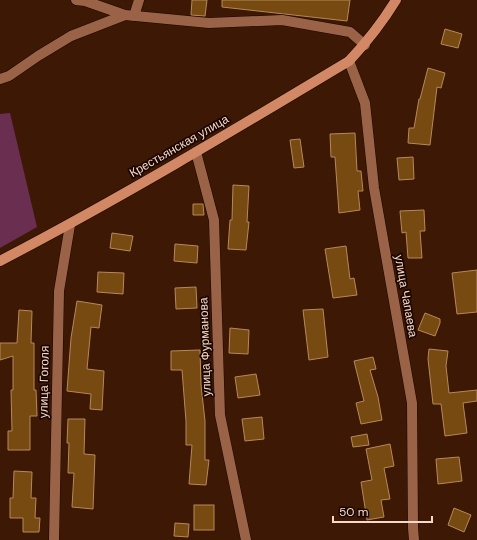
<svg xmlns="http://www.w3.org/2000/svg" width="477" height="540" font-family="'DM Sans',sans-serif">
<rect width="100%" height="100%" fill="#3d1804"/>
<!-- green -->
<polygon fill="#692e50" points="10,113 37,227 0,248 0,114"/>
<!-- building -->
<g fill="#774a11" stroke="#b5895b">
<polygon points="192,0 207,0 205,16 191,15"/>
<polygon points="222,0 350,0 347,21 222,7"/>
<polygon points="445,29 462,34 458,48 441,44"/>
<polygon points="428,68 445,73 441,88 437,87 430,145 408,143 409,128 414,128 419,99 420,99"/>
<polygon points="355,133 357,171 361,171 363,191 358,191 360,210 339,213 335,157 331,157 330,134"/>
<polygon points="300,139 304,167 294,168 290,140"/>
<polygon points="413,157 414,179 399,180 397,158"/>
<polygon points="233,185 249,186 247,222 249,222 246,250 228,249 230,220 232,220"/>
<polygon points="193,204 203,204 204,215 193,215"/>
<polygon points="424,210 425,231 420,231 422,258 408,258 406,232 402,233 400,211"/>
<polygon points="112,233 133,236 130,251 110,248"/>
<polygon points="175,244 198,246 197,263 174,261"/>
<polygon points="346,246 350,279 354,278 357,295 333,298 325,249"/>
<polygon points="477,270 477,312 457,314 452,273"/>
<polygon points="98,272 124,273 123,294 97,292"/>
<polygon points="196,287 197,308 176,309 175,288"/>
<polygon points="77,301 102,305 99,328 91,327 87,369 104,371 102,410 90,409 91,394 67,391 71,338"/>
<polygon points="323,309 328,357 309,360 303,310"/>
<polygon points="19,310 32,311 31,343 34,343 34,390 36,390 37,416 30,416 30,450 8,450 8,431 12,431 11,390 13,390 13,356 0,360 0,343 17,343"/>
<polygon points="425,313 440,319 440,323 435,336 418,330"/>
<polygon points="230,328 249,330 248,354 229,353"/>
<polygon points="429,349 448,351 446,366 449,393 477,390 477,401 463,403 467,433 445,436 441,404 433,404 428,359"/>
<polygon points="200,350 201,385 205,421 205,460 209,460 206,485 189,484 192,445 186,445 186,421 182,370 171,370 171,351"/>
<polygon points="373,357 376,369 370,370 378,397 382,420 361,424 356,403 364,401 354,361"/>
<polygon points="256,374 260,395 238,398 235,377"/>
<polygon points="262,417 264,439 245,441 242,419"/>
<polygon points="68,419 85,419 84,454 95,455 93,509 72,507 74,473 68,473 69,443 67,443"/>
<polygon points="367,434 369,445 353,447 351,437"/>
<polygon points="390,444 394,466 384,468 390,499 381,500 384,517 367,520 361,482 372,480 366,449"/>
<polygon points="459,457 462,481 438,484 436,459"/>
<polygon points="14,471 32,472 31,498 36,498 35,518 40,518 39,532 23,532 23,518 10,518 10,498 13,498"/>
<rect x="194" y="505" width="20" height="25"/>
<polygon points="454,508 471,515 464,532 448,525"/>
<polygon points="175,523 189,524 188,537 174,536"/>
</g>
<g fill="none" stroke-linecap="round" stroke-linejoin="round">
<defs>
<g id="minor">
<polyline points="76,0 85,1 125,15 209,23 282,20 350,32 365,45"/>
<polyline points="134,16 139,0"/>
<polyline points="349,61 365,103 374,188 412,403 413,528 414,540"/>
<polyline points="0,79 9,76 38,56 71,36 125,15"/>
<polyline points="196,152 214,220 220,415 246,540"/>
<polyline points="54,540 59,291 70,225"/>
</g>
<path id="major" d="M 0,261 C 119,199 234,130 349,61 C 367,42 382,23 396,0"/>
</defs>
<!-- minor casing -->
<use href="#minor" stroke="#1e0600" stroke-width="11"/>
<!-- major casing -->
<use href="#major" stroke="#1e0600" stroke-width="11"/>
<!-- minor -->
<use href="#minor" stroke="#9a6348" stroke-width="10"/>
<!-- major -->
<use href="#major" stroke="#d28864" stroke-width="10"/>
</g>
<g text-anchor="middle" stroke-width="3.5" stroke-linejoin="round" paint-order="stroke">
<!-- street labels -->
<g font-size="12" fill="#f8d8c9" stroke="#1b0701">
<text transform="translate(179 146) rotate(-30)" y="4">Крестьянская улица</text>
<text transform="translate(406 296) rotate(80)" y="4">улица Чапаева</text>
<text transform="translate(205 347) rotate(-92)" y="4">улица Фурманова</text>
<text transform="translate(44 382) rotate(-89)" y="4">улица Гоголя</text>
</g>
</g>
<!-- scale -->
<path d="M333 516v6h99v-6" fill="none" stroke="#f8d8c9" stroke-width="2"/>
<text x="339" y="516" font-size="12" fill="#f8d8c9" stroke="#1b0701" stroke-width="3" paint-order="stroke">50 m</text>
</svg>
